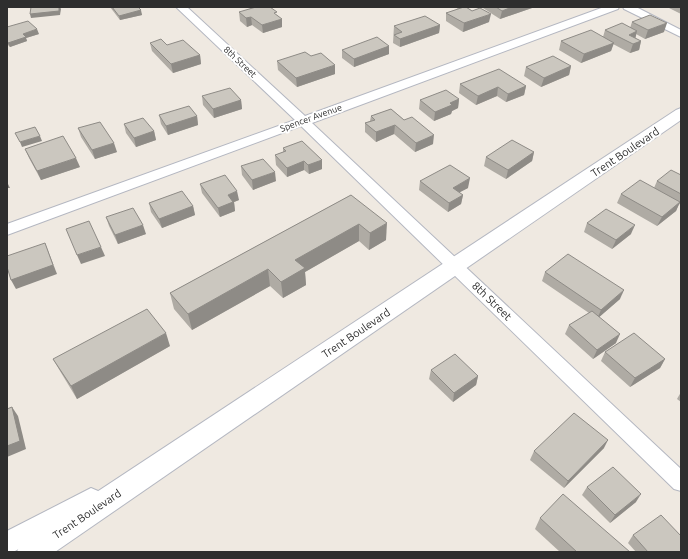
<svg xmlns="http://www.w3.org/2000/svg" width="688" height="559" font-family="Ubuntu,sans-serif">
<rect width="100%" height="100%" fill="#efe9e1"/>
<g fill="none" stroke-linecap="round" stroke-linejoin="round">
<defs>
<g id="minor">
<polygon points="176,7 187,7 305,116 604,7 619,7 618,9 312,123 681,469 681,491 674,489 301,126 7,235 7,224 295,120"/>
<polygon points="623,7 636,7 681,30 681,37 624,9"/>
<polygon points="91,488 98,491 101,498 98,505 15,551 7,552 7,531"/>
</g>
<polygon id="tertiary" points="681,108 681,120 55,552 17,552 21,542 676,110"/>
</defs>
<!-- minor casing -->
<use href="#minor" stroke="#b4b7c1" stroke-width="2"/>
<!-- tertiary casing -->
<use href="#tertiary" stroke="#b4b7c1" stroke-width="2"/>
<!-- minor -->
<use href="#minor" fill="#fff" fill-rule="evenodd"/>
<!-- tertiary -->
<use href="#tertiary" fill="#fff" fill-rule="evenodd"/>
</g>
<!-- wall -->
<g fill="#afaba4">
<polygon points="110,7 138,7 142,15 120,20"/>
<polygon points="455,7 470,7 468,8 489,22 463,32 446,21 446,13 458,9"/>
<polygon points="483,7 532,7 532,8 500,19 483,8"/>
<polygon points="669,7 681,7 681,14 669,8"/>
<polygon points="239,12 277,15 282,27 263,33 252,25 247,27 240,21"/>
<polygon points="632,22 664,32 645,39 636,34 635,38 641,41 639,50 630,53 613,44 611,51 581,63 559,50 561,41 603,37 605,30 630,28"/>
<polygon points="440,25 439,33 400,47 393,43 394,26"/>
<polygon points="7,27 39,34 26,38 27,41 10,47 7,44"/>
<polygon points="150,43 167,45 200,55 201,64 173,73 152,51"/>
<polygon points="389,46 389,54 354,67 342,58 342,50"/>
<polygon points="311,56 335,74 297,87 278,70 277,61"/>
<polygon points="571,66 569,75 541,87 524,76 526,67"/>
<polygon points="460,84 526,86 524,95 506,102 497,96 476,105 459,93"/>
<polygon points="202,96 241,100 242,109 214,118 203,105"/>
<polygon points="459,99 458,108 452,111 451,114 434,121 419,109 420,100"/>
<polygon points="391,109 433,144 415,152 394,134 376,142 365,132 365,123 370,121 371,116"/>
<polygon points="159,115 197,116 198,125 168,135 161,124"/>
<polygon points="124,124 154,131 156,140 136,147 126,133"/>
<polygon points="78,128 117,152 95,159 81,137"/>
<polygon points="283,148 322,160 322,169 309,174 304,170 287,177 276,165 275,155 283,152"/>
<polygon points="25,149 80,167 41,180 29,158"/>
<polygon points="534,152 532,161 506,179 484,166 486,157"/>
<polygon points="241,166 276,181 253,190 242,175"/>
<polygon points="681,175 681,205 679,204 676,211 657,226 617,203 621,194 654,188 657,181"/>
<polygon points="420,181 468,188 459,192 463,195 461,204 448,212 419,190"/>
<polygon points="200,184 239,200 234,202 235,211 220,217 202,193"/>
<polygon points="351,195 386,240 369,250 359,241 305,272 306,285 283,298 270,286 192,330 174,309 170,293"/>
<polygon points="149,203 193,206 195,215 162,228 151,212"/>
<polygon points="106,217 146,234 118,244 109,226"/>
<polygon points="587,223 631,234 612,249 584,232"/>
<polygon points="545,272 620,299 599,317 616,343 593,359 565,334 569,325 589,313 542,281"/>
<polygon points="170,346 77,399 60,371 53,359"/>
<polygon points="605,352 665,359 660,368 630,387 601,361"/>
<polygon points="431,370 478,376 476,385 453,402 429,379"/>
<polygon points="681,392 681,402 677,399"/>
<polygon points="604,448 564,488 530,460 534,451"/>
<polygon points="587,487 636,502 610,523 582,495"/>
<polygon points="540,518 630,552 560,552 535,529"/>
<polygon points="633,535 681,552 636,552 628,543"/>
</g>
<!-- shaded-wall -->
<g fill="#8e8b86">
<polygon points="59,7 60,7 61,9 60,15 31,18 30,14"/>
<polygon points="512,7 532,7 532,8 500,19 502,11"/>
<polygon points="141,10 142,15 120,20 119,16"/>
<polygon points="491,14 489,22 463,32 464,23"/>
<polygon points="251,17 252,25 247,27 246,18"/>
<polygon points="282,19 282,27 263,33 262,25"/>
<polygon points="667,23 664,32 645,39 648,30"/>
<polygon points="440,25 439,33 400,47 400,39"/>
<polygon points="37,29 39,34 26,38 27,41 10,47 8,43 23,34"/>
<polygon points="637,31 635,40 629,35"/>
<polygon points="641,41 639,50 630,53 633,44"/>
<polygon points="614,43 611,51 581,63 584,54"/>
<polygon points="389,46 389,54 354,67 354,59"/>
<polygon points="200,55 201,64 173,73 171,64"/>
<polygon points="335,65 335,74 297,87 296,78"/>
<polygon points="571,66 569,75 541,87 544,78"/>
<polygon points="526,86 524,95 506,102 508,94"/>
<polygon points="498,87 497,96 476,105 478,96"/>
<polygon points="459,99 458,108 452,111 451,114 434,121 435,112 450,103"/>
<polygon points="241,100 242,109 214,118 213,109"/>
<polygon points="197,116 198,125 168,135 166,126"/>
<polygon points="395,125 394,134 376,142 376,132"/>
<polygon points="154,131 156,140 136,147 134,138"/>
<polygon points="434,135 433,144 415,152 416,143"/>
<polygon points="40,136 42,141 22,147 20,142"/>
<polygon points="114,143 117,152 95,159 92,150"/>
<polygon points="534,152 532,161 506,179 508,170"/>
<polygon points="76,158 80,167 41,180 37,171"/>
<polygon points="322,160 322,169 309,174 308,165"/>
<polygon points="304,161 304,170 287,177 287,168"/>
<polygon points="275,172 276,181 253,190 252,180"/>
<polygon points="470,178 468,188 451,197 453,188"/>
<polygon points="7,182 10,188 7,188"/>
<polygon points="237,191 239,200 234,202 235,211 220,217 218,208 228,195"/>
<polygon points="463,195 461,204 448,212 449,203"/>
<polygon points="680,202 676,211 657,226 662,217"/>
<polygon points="193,206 195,215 162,228 159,219"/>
<polygon points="387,223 386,240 369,250 370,233"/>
<polygon points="359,224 359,241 305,272 306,285 283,298 281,282 295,260"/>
<polygon points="143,225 146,234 118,244 115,235"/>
<polygon points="635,225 631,234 612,249 616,240"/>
<polygon points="45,243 57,274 16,289 11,280"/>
<polygon points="101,247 105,256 81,264 77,255"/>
<polygon points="268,269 270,286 192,330 188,314"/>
<polygon points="624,290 620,299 597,319 601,310"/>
<polygon points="166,333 170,346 77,399 71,386"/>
<polygon points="620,334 616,343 593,359 597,350"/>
<polygon points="665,359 660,368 630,387 635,378"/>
<polygon points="478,376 476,385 453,402 454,393"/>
<polygon points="12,407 18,416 26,449 7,457 7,446"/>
<polygon points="608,440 604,448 564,488 568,481"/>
<polygon points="641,494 636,502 610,523 615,515"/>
</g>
<!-- building -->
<g fill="#cbc7bf" stroke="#8e8b86">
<polygon points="31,7 59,7 59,11 30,14"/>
<polygon points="112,7 138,7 141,10 119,16"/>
<polygon points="256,7 270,7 277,12 274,13 282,19 262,25 251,17 246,18 239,12"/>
<polygon points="464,7 466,7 472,11 480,8 491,14 464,23 446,13"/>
<polygon points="496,7 512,7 502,11"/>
<polygon points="650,15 667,23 648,30 632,22"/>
<polygon points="425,16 440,25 400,39 394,35 402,32 394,26"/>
<polygon points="28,21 37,29 23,34 26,37 8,43 7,41 7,27"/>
<polygon points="622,23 637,31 629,35 641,41 633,44 605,30"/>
<polygon points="591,30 614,43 584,54 561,41"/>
<polygon points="377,37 389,46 354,59 342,50"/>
<polygon points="161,39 167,45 183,40 200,55 171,64 150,43"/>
<polygon points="305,52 311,56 321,53 335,65 296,78 277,61"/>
<polygon points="553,56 571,66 544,78 526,67"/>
<polygon points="499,69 526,86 508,94 498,87 478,96 460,84"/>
<polygon points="230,88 241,100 213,109 202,96"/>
<polygon points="446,90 459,99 450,103 452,105 435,112 420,100"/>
<polygon points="189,106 197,116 166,126 159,115"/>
<polygon points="391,109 404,120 412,117 434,135 416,143 395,125 376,132 365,123 375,120 371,116"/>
<polygon points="143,118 154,131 134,138 124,124"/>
<polygon points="100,122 114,143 92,150 78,128"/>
<polygon points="35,127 40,136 20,142 15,133"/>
<polygon points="63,136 76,158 37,171 25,149"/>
<polygon points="512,140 534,152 508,170 486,157"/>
<polygon points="302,141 322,160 308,165 304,161 287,168 275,155 286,151 283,148"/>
<polygon points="263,159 275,172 252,180 241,166"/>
<polygon points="450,165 470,178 453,188 463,195 449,203 420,181"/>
<polygon points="671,170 681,175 681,194 657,181"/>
<polygon points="225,175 237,191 228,195 233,202 218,208 200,184"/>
<polygon points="640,180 680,202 662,217 621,194"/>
<polygon points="182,191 193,206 159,219 149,203"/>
<polygon points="351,195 387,223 370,233 359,224 295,260 305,268 281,282 268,269 188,314 170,293"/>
<polygon points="133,208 143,225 115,235 106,217"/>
<polygon points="606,209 635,225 616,240 587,223"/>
<polygon points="89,221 101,247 77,255 66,229"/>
<polygon points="45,243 53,265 11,280 7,267 7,256"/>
<polygon points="568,254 624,290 601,310 545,272"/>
<polygon points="147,309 166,333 71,386 53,359"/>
<polygon points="592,311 620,334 597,350 569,325"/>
<polygon points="634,333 665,359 635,378 605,352"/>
<polygon points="455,354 478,376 454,393 431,370"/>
<polygon points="12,407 20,441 7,446 7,409"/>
<polygon points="574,413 608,440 568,481 534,451"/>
<polygon points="613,467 641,494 615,515 587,487"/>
<polygon points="563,494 630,552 577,552 540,518"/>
<polygon points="661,515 681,536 681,552 648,552 633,535"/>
</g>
<g text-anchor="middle" stroke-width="4" stroke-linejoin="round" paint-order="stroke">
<!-- far-street labels -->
<g font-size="9" fill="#2e2e2e" stroke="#fff">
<text transform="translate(240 62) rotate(43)" y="3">8th Street</text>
<text transform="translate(311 118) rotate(-20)" y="3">Spencer Avenue</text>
</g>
<!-- street labels -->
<g font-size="11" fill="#2e2e2e" stroke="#fff">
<text transform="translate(625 152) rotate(-34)" y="4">Trent Boulevard</text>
<text transform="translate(492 301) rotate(44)" y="4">8th Street</text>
<text transform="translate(356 333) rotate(-34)" y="4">Trent Boulevard</text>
<text transform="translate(87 514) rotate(-34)" y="4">Trent Boulevard</text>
</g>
</g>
<!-- border -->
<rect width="688" height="559" fill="none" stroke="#2e2e2e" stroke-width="16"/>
</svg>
